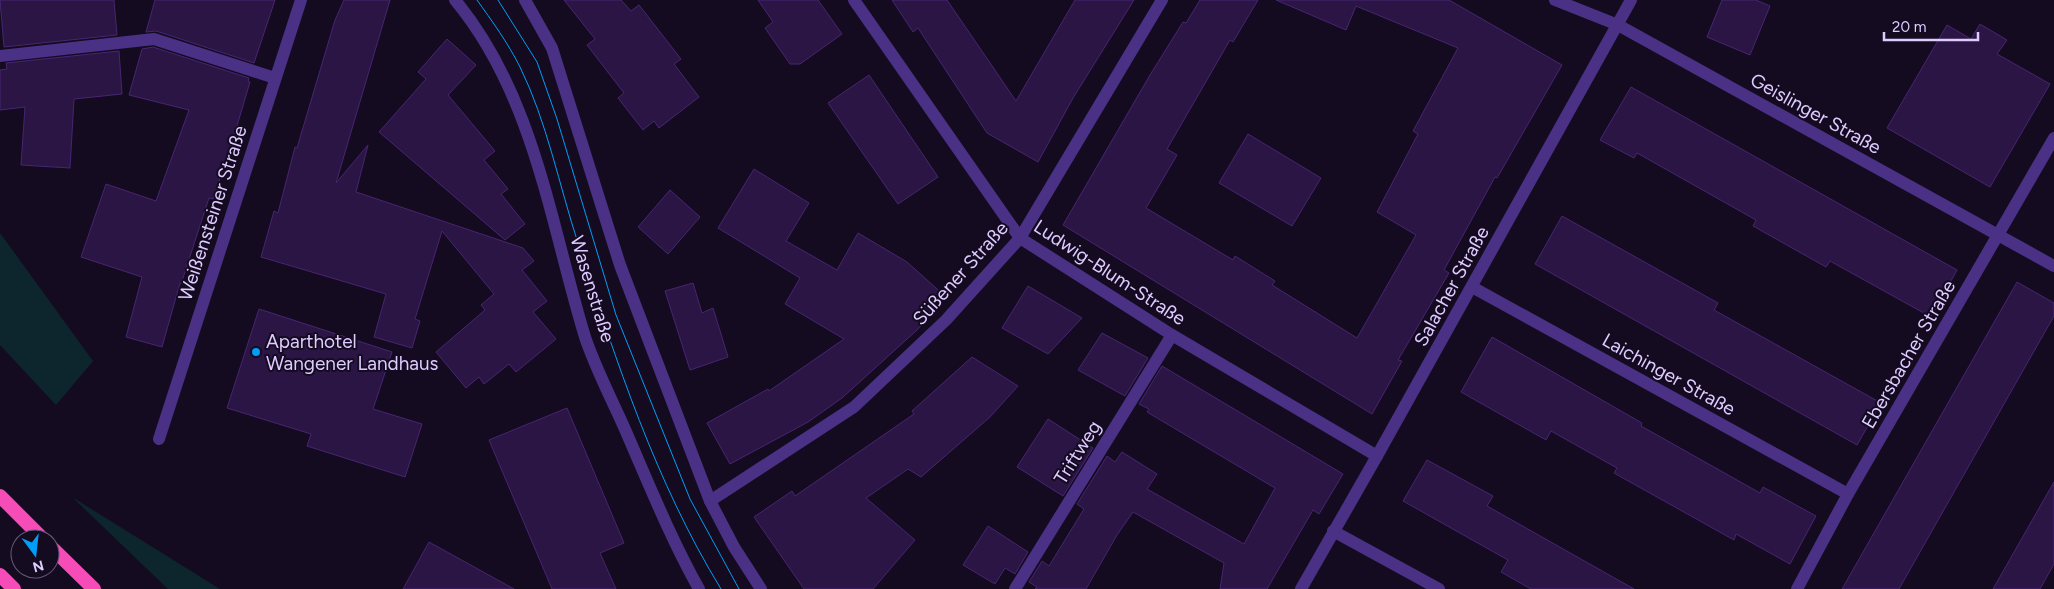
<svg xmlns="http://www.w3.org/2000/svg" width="2054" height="589" font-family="Figtree,sans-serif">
<rect width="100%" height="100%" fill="#140b21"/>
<!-- green -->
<g fill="#0d252c">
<polygon points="0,233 93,361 56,405 0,345"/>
<polygon points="72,497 220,589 168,589"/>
</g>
<!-- building -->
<g fill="#2b1544" stroke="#482572">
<polygon points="0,0 114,0 117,35 4,47"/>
<polygon points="155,0 275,0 254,63 156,31 146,32"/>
<polygon points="344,0 390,0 336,183 368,145 356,192 523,248 534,261 522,270 547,301 533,312 556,339 516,372 509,364 484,384 479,377 466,388 436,352 485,310 481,305 494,294 442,231 415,319 420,321 412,348 374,337 386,294 261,257 274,211 278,213 295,147 297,148 335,20"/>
<polygon points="564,0 621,0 631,11 639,5 681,59 674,64 699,97 659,128 654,121 643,130 618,98 624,93 587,45 595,39"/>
<polygon points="758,0 818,0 842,34 800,64 790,64 765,28 773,22"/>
<polygon points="892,0 947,0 1016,101 1075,0 1134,0 1073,98 1038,162 987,133 918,28 913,32"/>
<polygon points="1200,0 1258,0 1233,42 1230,40 1167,149 1177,155 1146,208 1233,260 1235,256 1275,281 1272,285 1357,338 1416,235 1377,212 1418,134 1413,131 1458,48 1356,6 1346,30 1276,0 1449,0 1562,65 1497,178 1495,177 1444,270 1449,273 1398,360 1402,361 1372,414 1063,225 1150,75 1183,22 1186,23"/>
<polygon points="1722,0 1756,0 1770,6 1750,55 1707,37"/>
<polygon points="1980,24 2007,40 1997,54 2050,84 1990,187 1887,128 1947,25 1971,39"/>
<polygon points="447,39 476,65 448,95 495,151 484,160 508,189 501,194 525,224 505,240 379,132 426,79 418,72"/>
<polygon points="153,47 249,78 248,81 250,82 231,146 213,199 209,198 181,284 180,283 162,347 126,337 142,277 81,257 106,184 156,201 189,110 129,95 142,49"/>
<polygon points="119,51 122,94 74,99 70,168 21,165 25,107 0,110 0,70 7,69 6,63"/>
<polygon points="869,75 938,177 898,204 828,103"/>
<polygon points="1631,87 1957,270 1931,317 1830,261 1826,267 1753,226 1756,220 1637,153 1634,158 1600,140"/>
<polygon points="1248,134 1321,178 1292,226 1219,183"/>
<polygon points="754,169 809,203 786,241 837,270 858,233 907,262 946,297 917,330 842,398 808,422 730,464 707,423 768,389 769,391 844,339 785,304 800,278 718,228"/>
<polygon points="670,190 700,217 668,254 638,227"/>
<polygon points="1562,216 1718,303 1714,310 1881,403 1857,445 1535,264"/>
<polygon points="2017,282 2054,303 2054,316 1954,492 1899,589 1842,589"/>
<polygon points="693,283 702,313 713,308 728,357 690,370 665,291"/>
<polygon points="1028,286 1082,318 1048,354 1002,328"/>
<polygon points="259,309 392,352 373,409 422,424 405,477 307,446 311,434 227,408"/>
<polygon points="1102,333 1148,358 1125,396 1078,370"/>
<polygon points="1492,337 1642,423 1641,426 1760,493 1763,487 1816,516 1790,564 1736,534 1734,540 1614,473 1617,468 1551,431 1546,440 1461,392"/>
<polygon points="972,357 1018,386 990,417 921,477 908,469 866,498 915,540 873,589 804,589 754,517 792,491 795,496 914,414 912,411"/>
<polygon points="1162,366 1343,474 1319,514 1313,510 1267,589 1220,589 1224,563 1133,512 1117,535 1086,589 1035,589 1037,587 1029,582 1042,561 1049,566 1084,509 1077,504 1107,456 1115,462 1122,452 1157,474 1147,489 1244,544 1275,488 1147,412 1149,409 1139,404"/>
<polygon points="567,408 624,543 600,553 616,589 552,589 489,440"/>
<polygon points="1048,419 1093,448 1063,496 1017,467"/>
<polygon points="1427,460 1493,496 1487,506 1634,589 1531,589 1501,572 1508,560 1403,501"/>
<polygon points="2054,482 2054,564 2040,589 1993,589"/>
<polygon points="988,526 1028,552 1015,574 1005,568 995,584 963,565"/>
<polygon points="429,542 514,589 403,589"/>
</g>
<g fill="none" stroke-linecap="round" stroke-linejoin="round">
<!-- minor -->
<g stroke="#4a3185" stroke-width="12">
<polyline points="854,0 1020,238 1172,335 1377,456"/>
<polyline points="1555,0 1618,25 2054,266"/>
<polyline points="0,56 154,39 275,78"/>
<polyline points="1472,287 1848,494"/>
<polyline points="159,439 301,0"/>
<polyline points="710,501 854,407 946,320 1020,238 1162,0"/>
<polyline points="1333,531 1439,589"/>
<polyline points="1015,589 1172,335"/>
<polyline points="1301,589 1377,456 1631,0"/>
<polyline points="1797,589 1848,494 2054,138"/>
</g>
<!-- tertiary -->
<g stroke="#4a3185" stroke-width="12">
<path d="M 455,0 C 534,95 550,222 585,337 C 595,367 611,398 624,427 C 648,482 670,537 699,589"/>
<polyline points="525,0 552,48 620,265 710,501 734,547 761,589"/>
</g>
<!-- trunk -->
<g stroke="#f54cb7" stroke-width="14">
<polyline points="0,496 43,539"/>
<polyline points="50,546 94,589"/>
<polyline points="0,575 14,589"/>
</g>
<!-- tram -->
<g stroke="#009ef6" stroke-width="1">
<path d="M 477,0 C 492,21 508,43 520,67 C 547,122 559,185 578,243 C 616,361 656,483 721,589"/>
<polyline points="498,0 537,62 557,119 616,315 690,499 739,589"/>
</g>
</g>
<!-- markers -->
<circle fill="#009ef6" stroke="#140b21" stroke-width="2" cx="256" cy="352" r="5"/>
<g text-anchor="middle" stroke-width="4" stroke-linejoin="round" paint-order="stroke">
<!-- street labels -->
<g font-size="19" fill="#decbff" stroke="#140b21">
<text transform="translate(1816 113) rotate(29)" y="7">Geislinger Straße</text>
<text transform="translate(212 213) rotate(-72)" y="7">Weißensteiner Straße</text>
<text transform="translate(1110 272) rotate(33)" y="7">Ludwig-Blum-Straße</text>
<text transform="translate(960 273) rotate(-48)" y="7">Süßener Straße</text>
<text transform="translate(1451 286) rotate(-61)" y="7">Salacher Straße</text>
<text transform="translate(593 289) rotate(73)" y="7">Wasenstraße</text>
<text transform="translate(1908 354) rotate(-60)" y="7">Ebersbacher Straße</text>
<text transform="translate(1669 374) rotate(29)" y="7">Laichinger Straße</text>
<text transform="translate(1077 452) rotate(-58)" y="7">Triftweg</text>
</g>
<!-- poi labels -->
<g font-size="19" fill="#decbff" stroke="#140b21" text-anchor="start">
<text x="266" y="348">Aparthotel<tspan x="266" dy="22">Wangener Landhaus</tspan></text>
</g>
</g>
<!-- north arrow -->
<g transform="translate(35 554) rotate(165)"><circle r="24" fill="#140b21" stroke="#65587a"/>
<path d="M0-4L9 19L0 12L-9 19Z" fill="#009ef6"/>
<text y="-8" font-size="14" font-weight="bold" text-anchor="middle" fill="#decbff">N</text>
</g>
<!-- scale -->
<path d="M1884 32v8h94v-8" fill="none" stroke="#decbff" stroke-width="2.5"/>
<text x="1892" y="32" font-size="15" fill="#decbff" stroke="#140b21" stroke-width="4" paint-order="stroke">20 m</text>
</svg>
